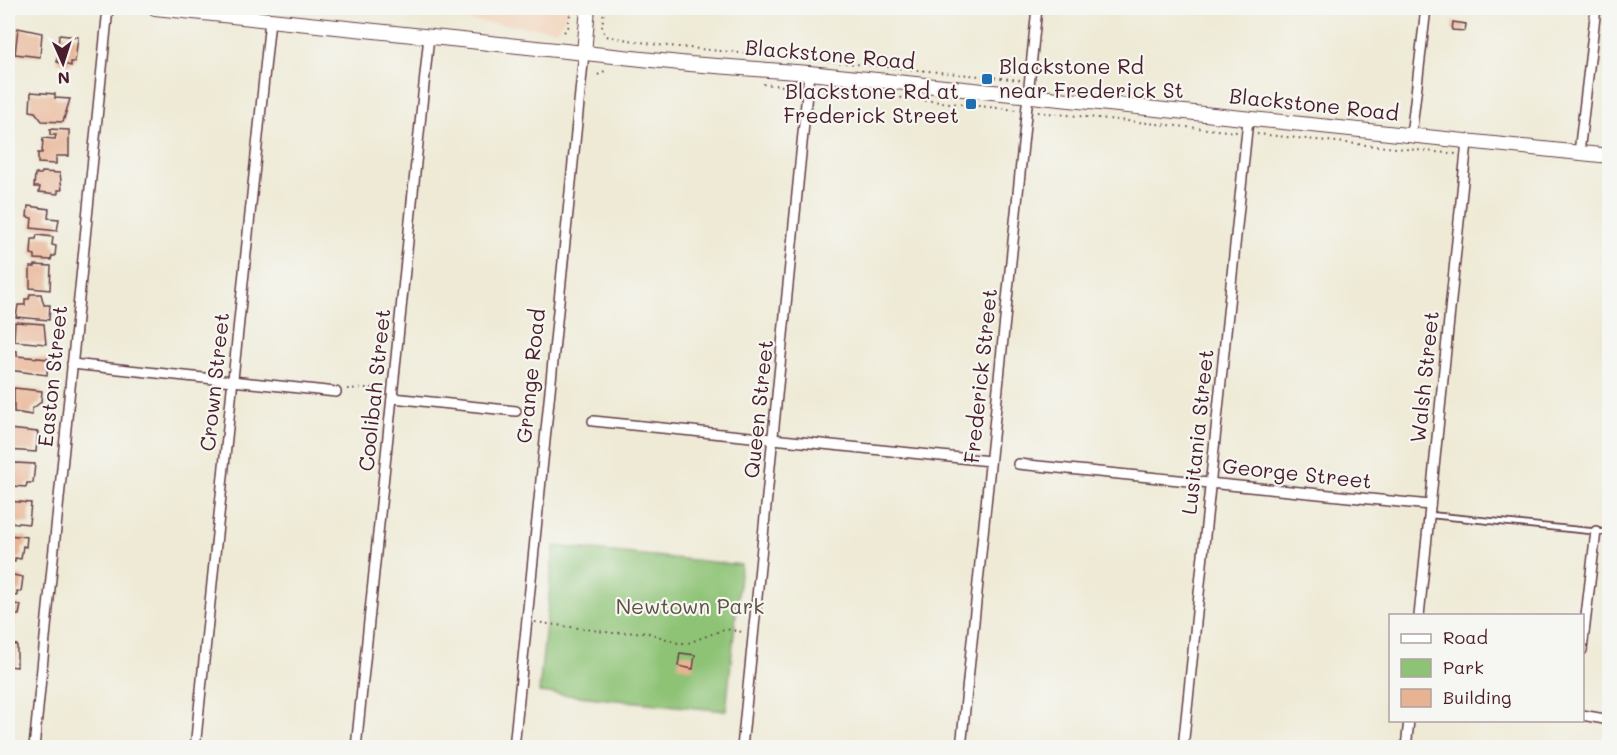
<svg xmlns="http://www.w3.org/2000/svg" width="1617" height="755" font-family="Mali,sans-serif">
<rect width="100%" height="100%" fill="#f6f6f2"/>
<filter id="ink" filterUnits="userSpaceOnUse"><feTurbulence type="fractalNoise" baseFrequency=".0167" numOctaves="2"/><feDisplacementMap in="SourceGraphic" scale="12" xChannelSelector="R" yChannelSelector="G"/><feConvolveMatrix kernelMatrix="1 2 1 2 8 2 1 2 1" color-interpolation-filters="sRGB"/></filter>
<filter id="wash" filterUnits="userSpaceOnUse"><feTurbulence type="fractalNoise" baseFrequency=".008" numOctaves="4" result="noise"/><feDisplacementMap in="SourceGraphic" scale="24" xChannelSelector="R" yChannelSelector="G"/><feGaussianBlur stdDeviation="1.35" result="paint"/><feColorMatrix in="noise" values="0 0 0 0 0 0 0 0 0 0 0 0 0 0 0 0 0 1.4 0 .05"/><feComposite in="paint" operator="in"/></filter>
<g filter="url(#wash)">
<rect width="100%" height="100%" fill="#eeead5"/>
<!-- built -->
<polygon fill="#f2d5bd" points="340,8 570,8 558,30"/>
<!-- green -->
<polygon fill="#8ec376" stroke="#6c7150" stroke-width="1.5" points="554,546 741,565 726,711 539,692"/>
<g id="blocks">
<!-- building -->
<g fill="#e8b393">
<polygon points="1453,22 1466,24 1465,31 1452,30"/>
<polygon points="18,28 42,33 40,57 15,54"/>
<polygon points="59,35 78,37 75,62 71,62 71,66 57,62"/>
<polygon points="31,92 55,94 55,98 70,99 63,122 42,121 35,112 30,111"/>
<polygon points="50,129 69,130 69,156 56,156 56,164 38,163 38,153 42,153 43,138 55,139 56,135 50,135"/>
<polygon points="42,172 60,173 62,190 58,190 58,194 39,192 40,187 34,187 35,174 41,174"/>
<polygon points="28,206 49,209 48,218 59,219 57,231 31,228 32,218 27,217"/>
<polygon points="37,235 53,237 52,245 56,246 55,256 52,256 51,260 35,259 35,255 31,254 32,239 36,239"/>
<polygon points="35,265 51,266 50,290 30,288 30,267 35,267"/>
<polygon points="30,294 41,294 44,305 50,305 49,320 16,317 18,305 25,305 25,299 29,299"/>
<polygon points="15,322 44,324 46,344 14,341"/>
<polygon points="8,350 17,351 17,356 48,359 47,375 8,370"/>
<polygon points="14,388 42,391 41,402 32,409 32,415 14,412"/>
<polygon points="8,429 38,432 36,452 8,450"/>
<polygon points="15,463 35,464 33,483 27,483 26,487 12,486 12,467"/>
<polygon points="8,501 31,503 29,524 8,522"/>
<polygon points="8,535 27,537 26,547 23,546 21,559 15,558 15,562 8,561"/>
<polygon points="8,574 23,577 21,592 17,591 17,596 8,595"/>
<polygon points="8,603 21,605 19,615 15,615 14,631 8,630"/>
<polygon points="8,644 17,645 17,667 8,666"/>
<polygon points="680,653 695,655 693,669 678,666"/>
</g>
</g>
</g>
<g filter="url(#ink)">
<use href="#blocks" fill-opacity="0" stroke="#633d44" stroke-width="1.5"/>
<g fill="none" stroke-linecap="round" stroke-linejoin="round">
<defs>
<polyline id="service" points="1430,515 1610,533"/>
<g id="minor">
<polyline points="1411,136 1426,8"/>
<polyline points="1579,153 1596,8"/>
<polyline points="72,364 336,392"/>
<polyline points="393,398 516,411"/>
<polyline points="593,421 990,461"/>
<polyline points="1018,464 1430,505"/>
<polyline points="1419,616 1467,142"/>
<polyline points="1582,650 1596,531"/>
<polyline points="1582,715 1610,720"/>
<polyline points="34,748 108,8"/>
<polyline points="195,748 270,20"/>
<polyline points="356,748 429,36"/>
<polyline points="514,748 584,53"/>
<polyline points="742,748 809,73"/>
<polyline points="961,748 1037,8"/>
<polyline points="1183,748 1248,120"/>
<polyline points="1406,748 1409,720"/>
</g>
<g id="secondary">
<polyline points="155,8 690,64 809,73 1610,156"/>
<polyline points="584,53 588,8"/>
</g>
</defs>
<!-- service casing -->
<use href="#service" stroke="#633d44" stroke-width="8"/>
<!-- minor casing -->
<use href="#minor" stroke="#633d44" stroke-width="12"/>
<!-- secondary casing -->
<use href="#secondary" stroke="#633d44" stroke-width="16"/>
<!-- path -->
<g stroke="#633d44" stroke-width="2" stroke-dasharray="1.5 4.5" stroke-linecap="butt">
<polyline points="604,8 602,29 606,36 658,45 1021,80"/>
<polyline points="564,32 569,26 568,21 572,8"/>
<polyline points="598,75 608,69"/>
<polyline points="763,84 796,87"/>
<polyline points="817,89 1017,110"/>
<polyline points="1038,112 1237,132"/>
<polyline points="1257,134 1456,154"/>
<polyline points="347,389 383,387"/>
<polyline points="535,622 613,633 646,632 678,643 688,643 725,629 743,632"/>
</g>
<!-- service -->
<use href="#service" stroke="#fff" stroke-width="4.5"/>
<!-- minor -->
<use href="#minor" stroke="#fff" stroke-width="9"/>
<!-- secondary -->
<use href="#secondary" stroke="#fff" stroke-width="14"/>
</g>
</g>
<!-- markers -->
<g fill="#1f6fb2" stroke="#f6f6f2" stroke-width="2">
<rect x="981" y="73" width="12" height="12" rx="3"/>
<rect x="965" y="98" width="12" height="12" rx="3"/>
</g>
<g text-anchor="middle" stroke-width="4.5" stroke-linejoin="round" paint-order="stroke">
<!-- street labels -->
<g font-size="21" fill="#4a1f2b" stroke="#f6f6f2">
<text transform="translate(830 55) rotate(5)" y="7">Blackstone Road</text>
<text transform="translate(1314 105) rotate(6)" y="7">Blackstone Road</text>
<text transform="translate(53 376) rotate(-84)" y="7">Easton Street</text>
<text transform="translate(531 376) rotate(-84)" y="7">Grange Road</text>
<text transform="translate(981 376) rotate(-84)" y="7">Frederick Street</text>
<text transform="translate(1425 377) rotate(-84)" y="7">Walsh Street</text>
<text transform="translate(215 382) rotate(-84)" y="7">Crown Street</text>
<text transform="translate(375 390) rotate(-84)" y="7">Coolibah Street</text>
<text transform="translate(759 409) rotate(-84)" y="7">Queen Street</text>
<text transform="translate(1198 432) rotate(-84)" y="7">Lusitania Street</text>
<text transform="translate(1297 474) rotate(6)" y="7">George Street</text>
</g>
<!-- poi labels -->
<g font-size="21" fill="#4a1f2b" stroke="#f6f6f2" text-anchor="start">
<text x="999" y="74">Blackstone Rd<tspan x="999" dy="24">near Frederick St</tspan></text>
<text x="959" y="99" text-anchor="end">Blackstone Rd at<tspan x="959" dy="24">Frederick Street</tspan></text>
</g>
<!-- park labels -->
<g font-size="21" fill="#5e5042" stroke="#f6f6f2">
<text x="690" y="614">Newtown Park</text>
</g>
</g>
<!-- margin -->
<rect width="1617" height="755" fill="none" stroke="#f6f6f2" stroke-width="30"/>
<!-- legend -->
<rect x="1389" y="614" width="195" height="108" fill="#f6f6f2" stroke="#b1a0a2" stroke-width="1.5"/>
<rect x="1401" y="634" width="30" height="9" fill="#ffffff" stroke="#b1a0a2" stroke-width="1.5"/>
<text x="1443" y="644" font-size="18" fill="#4a1f2b">Road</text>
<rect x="1401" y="659" width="30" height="18" fill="#8ec376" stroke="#b1a0a2" stroke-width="1.5"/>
<text x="1443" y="674" font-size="18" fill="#4a1f2b">Park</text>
<rect x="1401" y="689" width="30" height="18" fill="#e8b393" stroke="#b1a0a2" stroke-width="1.5"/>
<text x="1443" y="704" font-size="18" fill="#4a1f2b">Building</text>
<!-- north arrow -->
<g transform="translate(63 63) rotate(177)" stroke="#f6f6f2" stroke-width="4.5" paint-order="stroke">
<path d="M0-4.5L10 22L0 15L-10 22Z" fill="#4a1f2b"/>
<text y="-9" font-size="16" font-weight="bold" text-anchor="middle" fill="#4a1f2b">N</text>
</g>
</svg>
